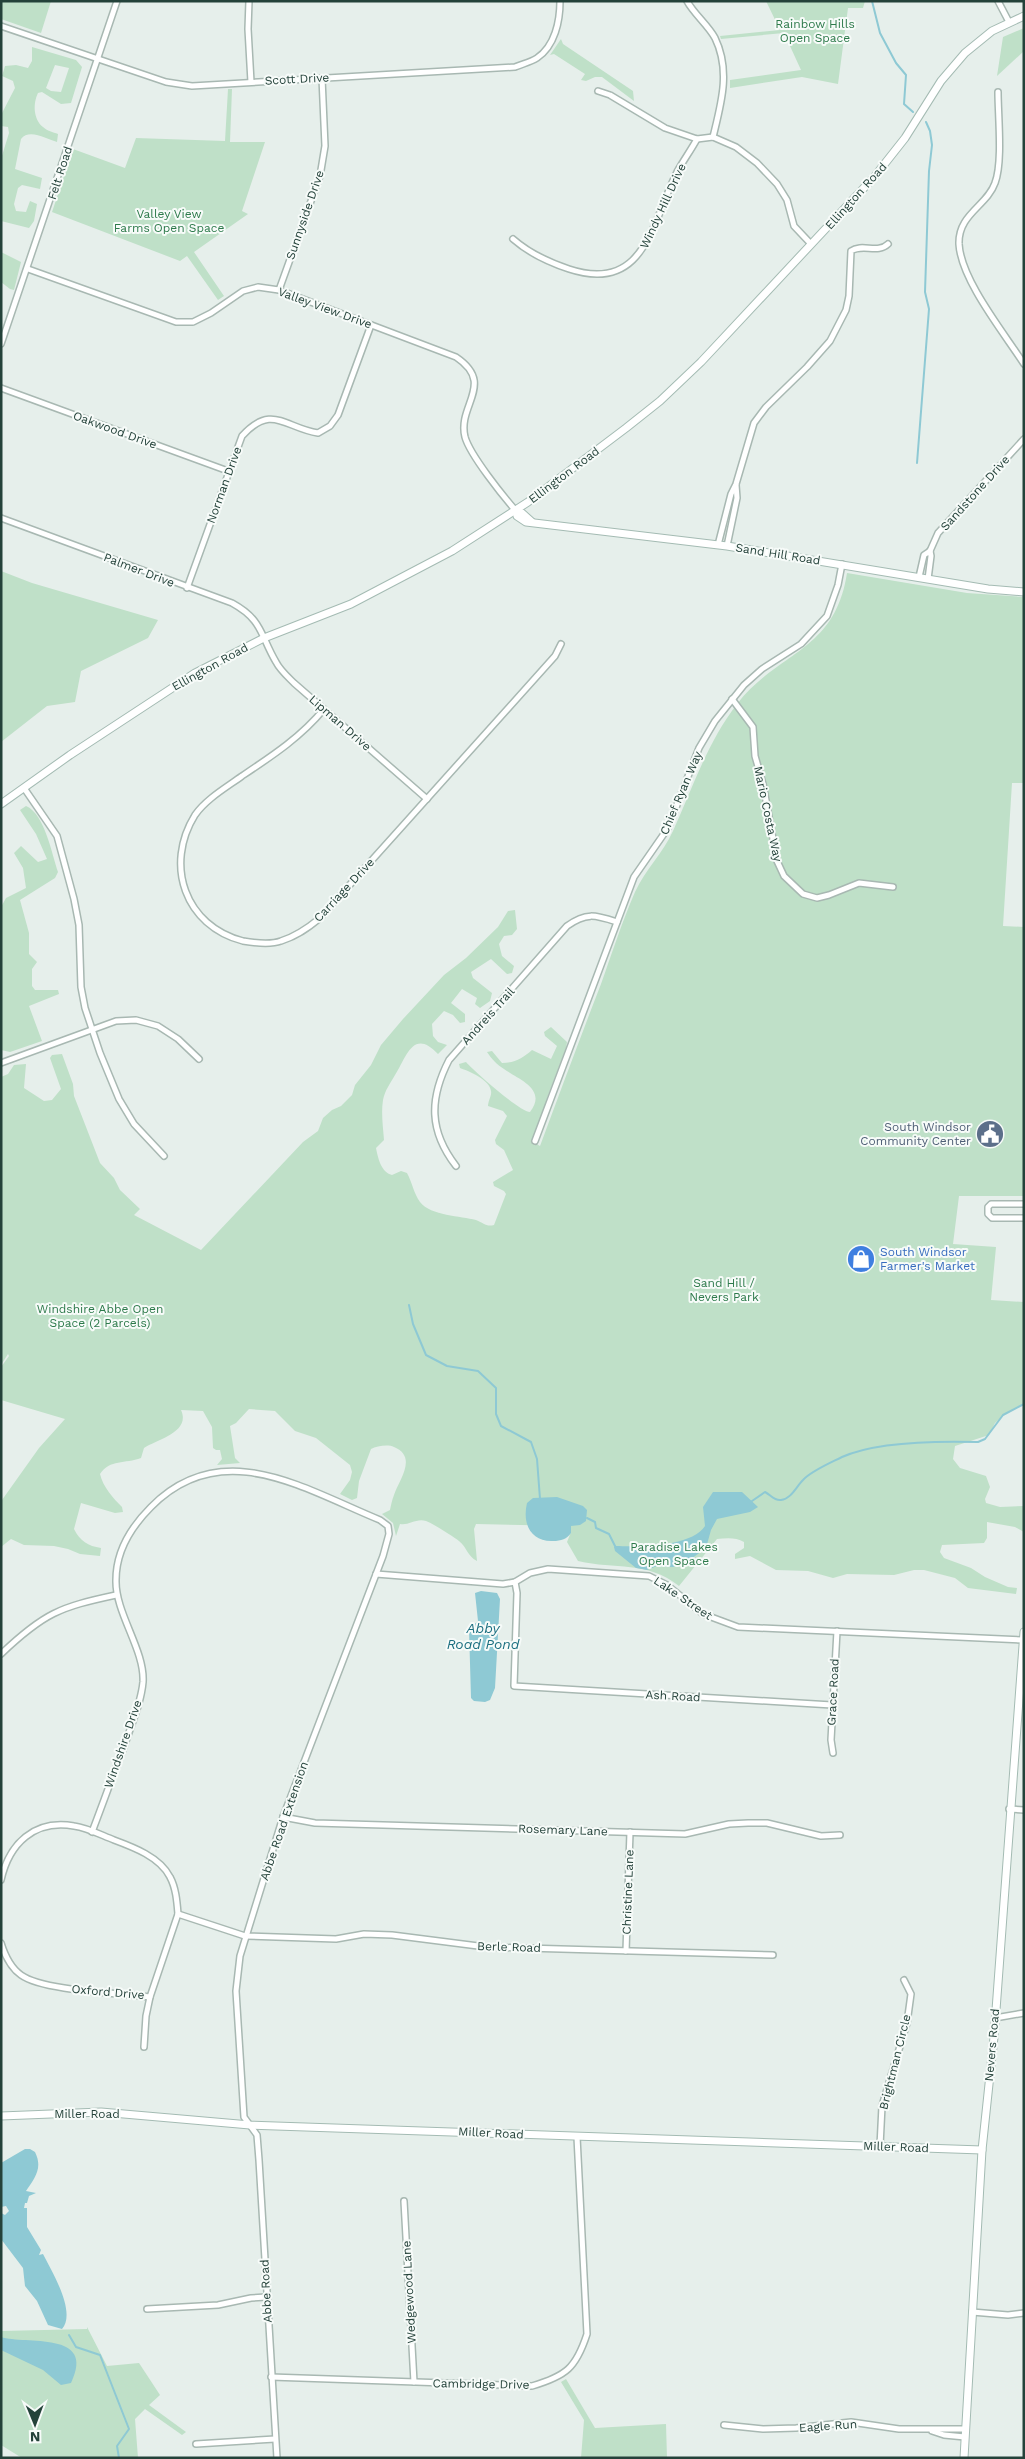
<svg xmlns="http://www.w3.org/2000/svg" width="1025" height="2459" font-family="'Work Sans',sans-serif">
<rect width="100%" height="100%" fill="#e6efeb"/>
<!-- green -->
<g fill="#bfe0c8" fill-rule="evenodd">
<polygon points="1,1 51,1 41,33 1,19"/>
<polygon points="766,1 865,1 863,8 848,8 838,84 802,77 730,88 730,80 801,70 784,33 721,39 720,36 780,30"/>
<polygon points="1024,28 1024,51 997,76 1003,37"/>
<polygon points="561,39 563,44 633,91 634,101 602,77 595,77 586,81 581,80 585,74 554,54 550,55"/>
<path d="M 32,47 L 76,60 L 82,67 L 71,103 L 61,104 L 42,92 L 38,93 C 33,103 33,119 43,127 C 47,131 53,132 58,134 L 57,142 C 47,139 29,128 21,139 L 15,169 L 42,178 L 40,189 L 22,185 L 18,188 L 14,204 L 16,211 L 26,212 L 30,201 L 37,204 L 34,221 L 29,228 L 1,221 L 1,159 L 9,133 L 8,127 L 1,126 L 1,115 L 15,88 L 13,81 L 2,76 L 5,66 L 16,65 L 28,68 L 32,61 ZM 55,65 L 69,68 L 61,92 L 51,91 L 46,88 Z"/>
<polygon points="228,89 232,89 230,142 265,142 242,211 248,214 194,252 224,296 218,300 187,256 180,261 52,212 73,149 125,168 136,138 225,141"/>
<polygon points="1,252 21,262 14,290 10,289 1,282"/>
<polygon points="1,571 32,583 158,620 148,638 81,671 75,702 47,706 1,742"/>
<path d="M 847,573 L 967,593 L 1024,597 L 1024,783 L 1012,783 L 1003,926 L 1024,927 L 1024,1196 L 959,1196 L 953,1244 L 996,1247 L 991,1300 L 1024,1302 L 1024,1403 L 1005,1414 L 995,1423 L 989,1435 L 955,1446 L 953,1459 L 960,1468 L 986,1476 L 990,1487 L 985,1499 L 986,1503 L 1000,1507 L 1024,1506 L 1024,1532 L 1015,1527 L 987,1522 L 987,1538 L 984,1543 L 942,1545 L 940,1552 L 944,1558 L 971,1568 L 985,1577 L 1008,1587 L 1017,1588 L 1016,1594 L 968,1588 L 955,1578 L 924,1570 L 914,1570 L 894,1575 L 847,1574 L 833,1578 L 808,1571 L 776,1570 L 750,1556 L 735,1559 L 735,1554 L 744,1548 L 744,1542 C 736,1537 726,1538 717,1539 L 679,1586 C 646,1560 616,1570 578,1561 L 567,1542 L 571,1532 L 570,1526 L 476,1524 L 474,1529 L 477,1561 C 467,1556 467,1547 459,1541 C 454,1537 432,1523 426,1521 C 416,1518 408,1526 400,1524 L 396,1536 L 393,1523 L 382,1514 L 390,1510 C 391,1505 392,1500 394,1495 C 399,1480 418,1457 394,1447 C 388,1444 377,1446 371,1449 L 359,1481 L 357,1498 L 352,1500 L 340,1494 L 350,1480 L 352,1472 L 350,1465 L 316,1438 L 295,1431 L 275,1411 L 249,1409 L 236,1423 L 230,1426 L 235,1458 L 240,1463 L 217,1465 L 222,1459 L 220,1450 L 216,1450 L 213,1448 L 212,1427 L 203,1411 L 181,1410 C 191,1432 158,1439 144,1448 L 141,1458 C 125,1464 110,1459 100,1474 C 103,1487 113,1498 122,1507 L 123,1512 L 115,1513 L 81,1503 L 74,1529 C 80,1541 88,1546 101,1548 L 100,1556 L 80,1554 L 68,1549 L 54,1546 L 24,1545 L 11,1539 L 1,1547 L 2,1500 L 39,1448 L 65,1419 L 1,1400 L 1,1367 L 9,1356 L 8,1354 L 1,1365 L 1,1077 L 8,1074 L 14,1065 L 26,1064 L 24,1088 L 44,1101 L 52,1100 L 61,1089 L 50,1058 L 52,1055 L 62,1054 L 73,1084 L 74,1096 L 100,1163 L 114,1178 L 120,1190 L 140,1209 L 134,1215 L 201,1250 L 303,1142 L 318,1131 L 323,1118 L 332,1110 L 341,1106 L 352,1095 L 355,1085 L 371,1065 L 381,1045 L 403,1019 L 444,975 L 466,958 L 498,927 L 508,911 L 515,910 L 517,929 L 512,935 L 504,936 L 499,944 L 502,956 L 514,966 L 512,973 L 507,974 L 491,959 L 471,972 L 473,978 L 492,993 L 490,1001 L 480,1008 L 475,1004 L 477,998 L 462,989 L 451,1003 L 465,1014 L 465,1022 L 460,1023 L 453,1015 L 444,1011 L 432,1024 L 433,1036 L 438,1042 L 447,1045 L 438,1054 C 413,1027 406,1058 395,1075 C 390,1084 385,1090 383,1100 C 381,1113 383,1127 384,1140 L 376,1148 C 378,1158 381,1172 392,1175 L 401,1171 L 407,1173 C 412,1182 414,1194 420,1202 C 431,1216 461,1216 476,1220 C 484,1223 486,1227 494,1225 L 506,1194 L 504,1191 L 494,1186 L 493,1182 L 513,1170 L 504,1150 L 496,1144 L 495,1140 L 507,1116 L 503,1111 L 488,1106 C 488,1101 492,1095 491,1091 C 490,1080 469,1071 460,1068 L 459,1064 L 466,1062 C 475,1072 519,1111 530,1112 C 548,1089 518,1079 504,1069 C 497,1065 491,1058 487,1052 L 492,1051 L 502,1063 C 515,1063 523,1058 532,1050 L 551,1059 L 557,1046 L 545,1036 L 544,1032 L 551,1027 L 567,1042 L 566,1048 L 547,1098 L 535,1143 L 540,1146 C 560,1092 580,1038 601,984 C 612,953 622,922 635,892 C 645,870 663,853 673,831 C 693,787 707,743 737,704 C 778,651 835,652 847,573 Z"/>
<path d="M 26,806 C 45,814 52,855 58,872 L 55,878 L 20,900 L 29,933 L 29,954 L 37,962 L 32,969 L 32,986 L 35,990 L 58,990 L 59,994 L 29,1006 L 42,1041 L 10,1052 L 1,1050 L 1,907 L 6,898 L 26,888 L 23,868 L 14,853 L 21,846 L 38,862 L 47,859 L 36,834 L 20,810 Z"/>
<polygon points="87,2327 107,2366 139,2363 160,2395 149,2405 186,2432 182,2435 145,2409 135,2419 138,2458 22,2458 1,2445 1,2331 87,2329"/>
<polygon points="566,2379 595,2428 666,2424 667,2458 581,2458 584,2420 561,2382"/>
</g>
<!-- water -->
<g fill="#8ec9d4">
<path d="M 713,1492 L 742,1492 L 758,1507 L 750,1512 L 717,1519 L 711,1530 L 706,1548 L 691,1559 L 673,1567 L 657,1566 L 647,1570 L 636,1568 L 615,1551 L 614,1547 L 616,1546 C 637,1547 692,1547 705,1526 L 703,1507 Z"/>
<path d="M 557,1497 L 583,1506 L 587,1510 L 586,1521 L 580,1525 L 571,1526 L 571,1533 C 567,1539 561,1541 553,1541 C 531,1542 522,1524 527,1503 L 533,1498 Z"/>
<polygon points="481,1591 497,1593 500,1599 495,1688 490,1700 485,1702 474,1701 471,1698 469,1629 478,1621 475,1593"/>
<path d="M 25,2149 L 30,2149 L 35,2152 C 43,2168 35,2178 26,2191 L 36,2193 L 29,2196 L 27,2203 L 25,2203 L 24,2208 L 27,2208 L 27,2227 L 41,2250 L 39,2255 L 43,2254 C 51,2270 77,2312 62,2329 L 48,2325 L 37,2301 L 25,2286 L 23,2268 L 1,2239 L 1,2213 L 5,2215 L 9,2211 L 6,2206 L 1,2207 L 1,2163 Z"/>
<path d="M 1,2337 C 25,2345 97,2330 71,2383 L 61,2385 L 43,2370 L 3,2351 L 1,2350 Z"/>
</g>
<g fill="none" stroke-linecap="round" stroke-linejoin="round">
<!-- stream -->
<g stroke="#8ec9d4" stroke-width="2">
<polyline points="872,1 880,33 896,63 906,75 904,104 913,112"/>
<polyline points="917,463 929,309 925,292 929,171 932,145 930,131 926,122"/>
<polyline points="409,1305 413,1324 426,1355 447,1366 478,1371 496,1388 496,1414 501,1426 531,1442 537,1459 540,1499"/>
<path d="M 752,1501 L 765,1492 C 771,1495 774,1501 781,1500 C 791,1499 796,1487 803,1480 C 811,1471 830,1463 842,1457 C 877,1441 940,1441 978,1442 L 985,1439 L 1003,1415 L 1024,1404"/>
<polyline points="587,1518 595,1522 596,1528 609,1534 616,1548"/>
<polyline points="69,2335 76,2347 100,2355 129,2429 117,2446 119,2458"/>
</g>
<defs>
<g id="street">
<polyline points="249,1 248,29 251,82"/>
<path d="M 687,1 C 694,14 708,25 715,38 C 731,71 721,104 713,137"/>
<polyline points="998,1 1009,22"/>
<path d="M 1,26 L 166,82 L 192,86 L 515,67 C 522,64 531,62 537,58 C 555,46 560,21 560,1"/>
<polyline points="598,91 610,95 665,128 697,139 713,137 736,147 757,163 777,184 787,200 794,226 811,244"/>
<path d="M 998,92 C 998,116 1003,162 995,183 C 987,206 958,214 959,244 C 961,280 1004,333 1024,364"/>
<path d="M 513,239 C 530,254 548,262 569,269 C 645,294 652,222 677,172 C 683,161 691,150 697,139"/>
<path d="M 28,269 L 176,322 L 193,322 L 211,313 L 243,291 L 258,287 L 279,290 L 456,357 C 496,384 457,405 465,437 C 470,455 503,496 516,511"/>
<polyline points="279,290 320,176 325,146 322,78"/>
<polyline points="1,344 117,1"/>
<polyline points="1,388 228,471"/>
<path d="M 1,518 L 232,603 C 263,620 260,635 276,662 C 280,670 288,677 294,683 L 427,799"/>
<path d="M 718,545 L 731,494 L 736,484 L 754,423 L 766,407 L 807,367 L 830,341 L 846,310 L 849,296 L 851,251 C 862,243 878,254 888,244"/>
<polyline points="727,546 737,498 736,485"/>
<polyline points="919,577 924,555 930,551 938,533 1024,439"/>
<polyline points="928,579 931,556 930,551"/>
<path d="M 187,588 L 242,436 C 272,403 285,428 318,433 L 330,426 L 338,415 L 371,325"/>
<polyline points="732,699 753,727 755,756 763,784 777,861 784,876 803,894 817,898 829,895 859,883 893,887"/>
<path d="M 324,709 C 301,737 272,756 242,776 C 227,787 206,799 195,815 C 164,865 185,926 243,941 C 255,943 270,945 281,941 C 297,936 308,928 320,918 L 555,656 L 561,644"/>
<polyline points="24,788 57,836 74,899 79,925 81,987 85,1008 100,1053 119,1099 134,1124 164,1156"/>
<polyline points="1,1063 116,1021 136,1020 158,1026 178,1039 199,1059"/>
<polyline points="535,1141 634,877 668,828 699,748 715,721 744,685 762,669 801,644 827,616 838,585 842,564"/>
<path d="M 456,1166 C 429,1131 429,1099 449,1060 L 567,926 C 586,912 595,915 617,922"/>
<polyline points="1024,1204 991,1204 988,1207 988,1214 992,1218 1024,1218"/>
<polyline points="376,1574 503,1584 515,1582 530,1573 548,1569 649,1576 667,1585 703,1614 738,1627 1023,1640"/>
<polyline points="515,1582 517,1593 514,1686 832,1705"/>
<path d="M 1,1654 C 44,1613 60,1607 116,1595"/>
<polyline points="833,1753 831,1740 837,1631"/>
<polyline points="1009,1809 1024,1810"/>
<polyline points="283,1817 315,1823 685,1834 729,1824 748,1823 767,1823 821,1836 840,1835"/>
<path d="M 92,1832 C 103,1803 113,1775 124,1747 C 131,1725 141,1704 143,1682 C 145,1650 115,1613 116,1580 C 116,1551 131,1527 151,1507 C 222,1435 304,1489 380,1520 L 388,1526 L 389,1534 L 383,1556 L 283,1817 L 240,1956 L 236,1991 L 244,2117 L 257,2135 L 259,2160 L 277,2458"/>
<path d="M 1,1880 C 9,1844 34,1819 74,1826 C 88,1828 101,1835 114,1840 C 133,1847 160,1857 170,1877 C 176,1888 177,1902 178,1914 L 150,1997 L 146,2016 L 144,2047"/>
<polyline points="178,1914 245,1936 336,1939 364,1934 392,1935 486,1947 773,1955"/>
<path d="M 1,1943 C 5,1956 11,1968 21,1975 C 43,1991 120,1993 150,1997"/>
<polyline points="626,1951 630,1832"/>
<polyline points="995,2018 1024,2013"/>
<polyline points="880,2146 882,2106 907,2023 911,1994 904,1980"/>
<polyline points="404,2201 414,2382"/>
<polyline points="147,2309 218,2305 251,2298 266,2297"/>
<polyline points="972,2312 1008,2315 1024,2313"/>
<path d="M 271,2377 L 532,2386 C 566,2376 576,2368 587,2334 L 577,2137"/>
<polyline points="724,2425 763,2429 796,2428 851,2422 899,2429 966,2429"/>
<polyline points="932,2431 944,2435 965,2437"/>
<polyline points="196,2444 275,2439"/>
</g>
<g id="secondary">
<polyline points="516,511 517,516 526,522 727,546 988,589 1024,592"/>
<polyline points="516,511 522,513 532,522"/>
<polyline points="1,804 70,755 195,673 264,638 351,604 452,551 528,502 626,428 660,401 701,362 875,176 905,138 941,81 965,53 992,31 1024,16"/>
<polyline points="1,2116 101,2112 250,2125 982,2150"/>
<polyline points="964,2458 982,2150 994,2037 1024,1632"/>
</g>
</defs>
<!-- street casing -->
<use href="#street" stroke="#a8b8b2" stroke-width="8"/>
<!-- secondary casing -->
<use href="#secondary" stroke="#a4bbb3" stroke-width="9"/>
<!-- street -->
<use href="#street" stroke="#fff" stroke-width="5"/>
<!-- secondary -->
<use href="#secondary" stroke="#fff" stroke-width="7"/>
</g>
<!-- icons -->
<defs>
<symbol id="civic-disc" viewBox="-11 -11 22 22"><circle r="9.5" fill="#5c6f8a" stroke="#f7fbf9"/><path d="M-.6-6.5H3V-4.5H.6V-3L4-1V1h2V6H-6V1h2V-1L-.6-3ZM-1.2 2.5V6h2.4V2.5Z" fill="#fff"/></symbol>
<symbol id="shop-disc" viewBox="-11 -11 22 22"><circle r="9.5" fill="#3f7fe0" stroke="#f7fbf9"/><path d="M-5-2.5h2.3a2.7 3.5 0 0 1 5.4 0H5L5.5 6h-11ZM-1.5-2.5h3a1.5 2.3 0 0 0-3 0Z" fill="#fff"/></symbol>
</defs>
<g fill-rule="evenodd">
<use href="#civic-disc" x="974" y="1118" width="32" height="32"/>
<use href="#shop-disc" x="845" y="1243" width="32" height="32"/>
</g>
<g text-anchor="middle" stroke-width="4" stroke-linejoin="round" paint-order="stroke">
<!-- park labels -->
<g font-size="12" fill="#2d7a4b" stroke="#f7fbf9">
<text x="815" y="28">Rainbow Hills<tspan x="815" dy="14">Open Space</tspan></text>
<text x="169" y="218">Valley View<tspan x="169" dy="14">Farms Open Space</tspan></text>
<text x="724" y="1287">Sand Hill /<tspan x="724" dy="14">Nevers Park</tspan></text>
<text x="100" y="1313">Windshire Abbe Open<tspan x="100" dy="14">Space (2 Parcels)</tspan></text>
<text x="674" y="1551">Paradise Lakes<tspan x="674" dy="14">Open Space</tspan></text>
</g>
<!-- street labels -->
<g font-size="12" fill="#24423a" stroke="#f7fbf9">
<text transform="translate(297 79) rotate(-3)" y="4">Scott Drive</text>
<text transform="translate(60 173) rotate(-72)" y="4">Felt Road</text>
<text transform="translate(856 196) rotate(-48)" y="4">Ellington Road</text>
<text transform="translate(663 206) rotate(-65)" y="4">Windy Hill Drive</text>
<text transform="translate(305 215) rotate(-71)" y="4">Sunnyside Drive</text>
<text transform="translate(325 308) rotate(20)" y="4">Valley View Drive</text>
<text transform="translate(115 430) rotate(20)" y="4">Oakwood Drive</text>
<text transform="translate(564 475) rotate(-37)" y="4">Ellington Road</text>
<text transform="translate(224 485) rotate(-70)" y="4">Norman Drive</text>
<text transform="translate(975 493) rotate(-48)" y="4">Sandstone Drive</text>
<text transform="translate(778 554) rotate(9)" y="4">Sand Hill Road</text>
<text transform="translate(139 570) rotate(21)" y="4">Palmer Drive</text>
<text transform="translate(210 667) rotate(-29)" y="4">Ellington Road</text>
<text transform="translate(340 723) rotate(41)" y="4">Lipman Drive</text>
<text transform="translate(681 793) rotate(-67)" y="4">Chief Ryan Way</text>
<text transform="translate(768 814) rotate(78)" y="4">Mario Costa Way</text>
<text transform="translate(344 890) rotate(-47)" y="4">Carriage Drive</text>
<text transform="translate(488 1016) rotate(-48)" y="4">Andreis Trail</text>
<text transform="translate(683 1598) rotate(34)" y="4">Lake Street</text>
<text transform="translate(833 1692) rotate(-87)" y="4">Grace Road</text>
<text transform="translate(673 1696) rotate(3)" y="4">Ash Road</text>
<text transform="translate(123 1744) rotate(-71)" y="4">Windshire Drive</text>
<text transform="translate(284 1821) rotate(-71)" y="4">Abbe Road Extension</text>
<text transform="translate(563 1830) rotate(2)" y="4">Rosemary Lane</text>
<text transform="translate(628 1892) rotate(-88)" y="4">Christine Lane</text>
<text transform="translate(509 1947) rotate(2)" y="4">Berle Road</text>
<text transform="translate(108 1992) rotate(5)" y="4">Oxford Drive</text>
<text transform="translate(992 2045) rotate(-85)" y="4">Nevers Road</text>
<text transform="translate(895 2062) rotate(-76)" y="4">Brightman Circle</text>
<text x="87" y="2118">Miller Road</text>
<text transform="translate(491 2133) rotate(3)" y="4">Miller Road</text>
<text transform="translate(896 2147) rotate(2)" y="4">Miller Road</text>
<text transform="translate(266 2291) rotate(-93)" y="4">Abbe Road</text>
<text transform="translate(409 2292) rotate(-93)" y="4">Wedgewood Lane</text>
<text transform="translate(481 2384) rotate(1)" y="4">Cambridge Drive</text>
<text transform="translate(828 2426) rotate(-4)" y="4">Eagle Run</text>
</g>
<!-- service labels -->
<g font-size="12" fill="#4e5e75" stroke="#f7fbf9" text-anchor="end">
<text x="971" y="1131">South Windsor<tspan x="971" dy="14">Community Center</tspan></text>
</g>
<!-- shop labels -->
<g font-size="12" fill="#366cbe" stroke="#f7fbf9" text-anchor="start">
<text x="880" y="1256">South Windsor<tspan x="880" dy="14">Farmer's Market</tspan></text>
</g>
<!-- water labels -->
<g font-size="14" font-style="italic" fill="#1c6f80" stroke="#f7fbf9">
<text x="483" y="1633">Abby<tspan x="483" dy="16">Road Pond</tspan></text>
</g>
</g>
<!-- border -->
<rect width="1025" height="2459" fill="none" stroke="#24423a" stroke-width="5"/>
<!-- north arrow -->
<g transform="translate(35 2424) rotate(179)" stroke="#f7fbf9" stroke-width="4" paint-order="stroke">
<path d="M0-4L9 19L0 12L-9 19Z" fill="#24423a"/>
<text y="-8" font-size="14" font-weight="bold" text-anchor="middle" fill="#24423a">N</text>
</g>
</svg>
